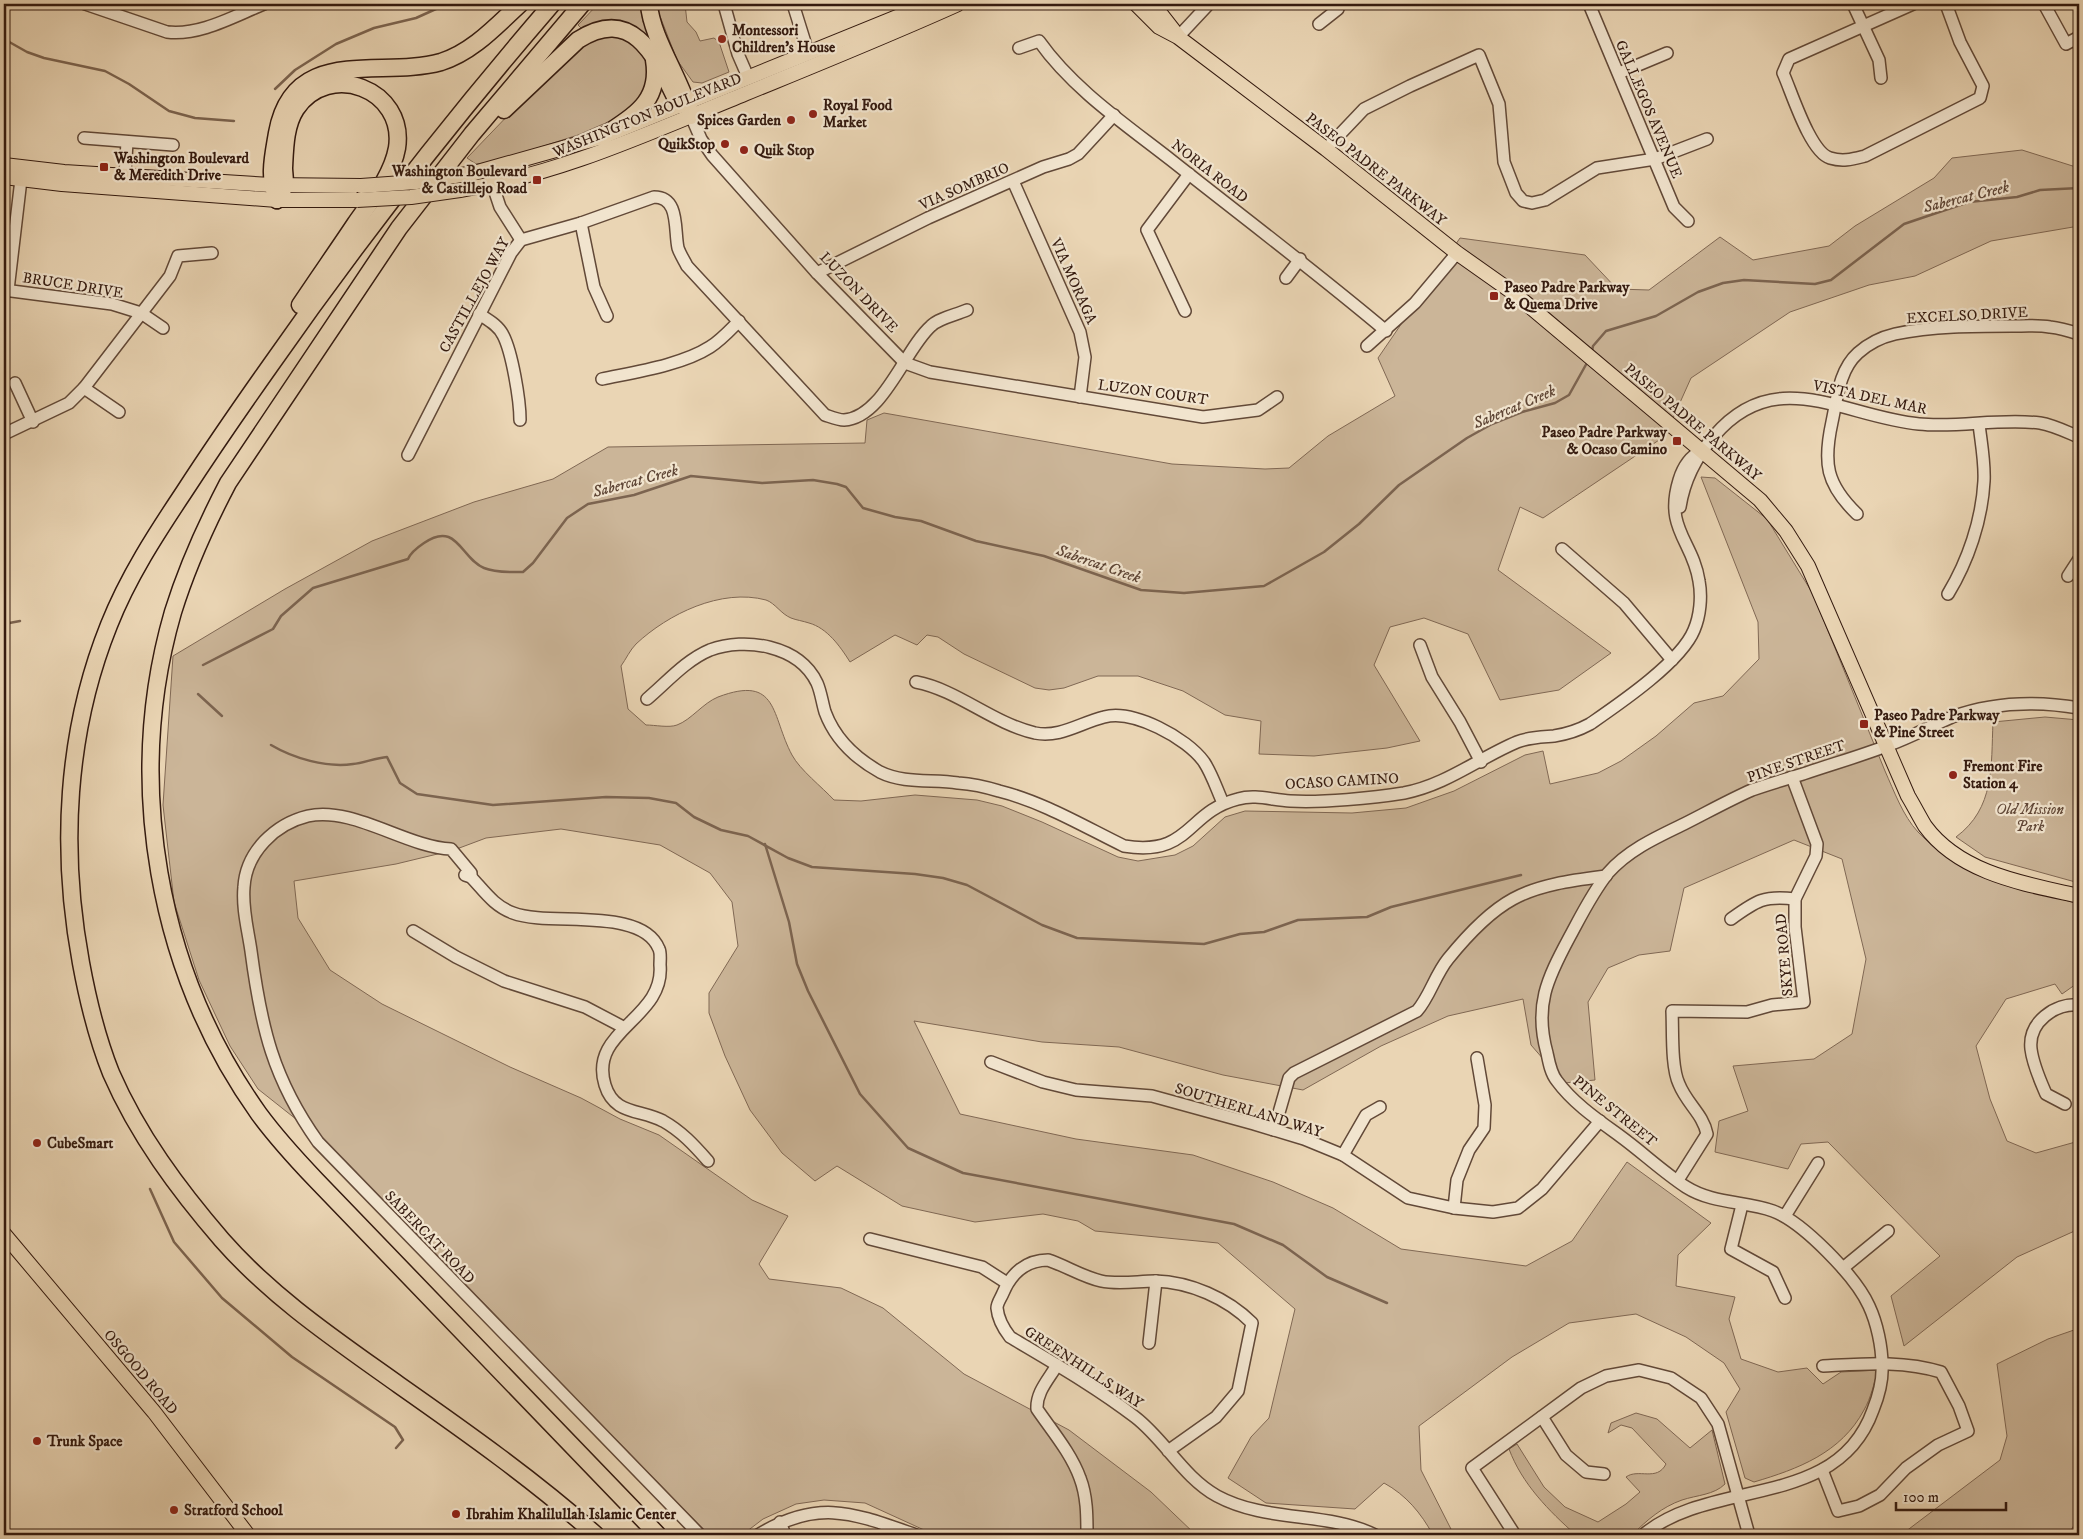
<svg xmlns="http://www.w3.org/2000/svg" width="2083" height="1539" font-family="'IM FELL DW Pica',serif">
<rect width="100%" height="100%" fill="#ead5b4"/>
<filter id="stains"><feTurbulence type="fractalNoise" baseFrequency=".004" numOctaves="4"/><feColorMatrix values="0 0 0 0 .2 0 0 0 0 .09 0 0 0 0 .02 0 0 0 .5 -.17"/></filter>
<radialGradient id="worn" r=".72"><stop offset=".6" stop-color="#630" stop-opacity="0"/><stop offset="1" stop-color="#630" stop-opacity=".3"/></radialGradient>
<!-- green -->
<g fill="#cbb598" stroke="#806854">
<polygon points="598,4 640,4 643,22 652,37 649,39 584,31 578,25"/>
<polygon points="657,4 685,4 687,22 696,32 700,41 714,38 719,42 729,72 702,83 693,82 677,60 658,11"/>
<polygon points="591,36 624,37 644,55 649,68 646,92 631,112 578,135 494,162 476,164 467,158 563,58"/>
<path d="M 2022,150 L 2079,168 L 2079,226 L 1991,241 L 1915,276 L 1869,285 L 1790,312 L 1691,378 L 1665,436 L 1543,518 L 1520,507 L 1498,570 L 1611,653 L 1559,690 L 1500,700 L 1468,634 L 1424,618 L 1390,627 L 1374,665 L 1420,741 L 1387,748 L 1314,756 L 1259,754 L 1261,721 L 1225,715 L 1183,691 L 1138,676 L 1098,676 L 1064,688 L 1049,690 L 1035,688 L 964,654 L 938,637 L 927,635 L 917,645 L 895,635 L 850,662 C 840,646 827,628 809,623 C 803,621 796,620 791,618 C 781,614 775,603 766,600 C 721,588 668,614 636,644 C 630,650 626,659 621,666 L 628,709 L 646,725 C 655,725 669,728 677,725 C 691,720 703,703 718,697 C 779,674 771,716 792,755 C 800,770 822,787 834,800 L 861,801 L 915,795 L 977,800 L 1002,806 L 1042,822 L 1118,857 L 1138,861 L 1175,855 L 1193,846 L 1225,817 L 1245,811 L 1352,813 L 1406,808 L 1454,791 L 1525,755 L 1543,751 L 1550,784 L 1598,773 L 1621,761 L 1656,736 L 1694,703 L 1723,696 L 1759,659 L 1758,622 L 1701,477 L 1715,478 L 1767,519 L 1813,594 L 1885,771 C 1894,791 1903,816 1918,832 C 1959,876 2023,888 2079,904 L 2079,982 L 2062,994 L 2055,984 L 2006,999 L 1976,1046 L 1990,1099 L 2007,1141 L 2036,1153 L 2079,1141 L 2079,1229 L 2017,1257 L 1904,1346 L 1891,1296 L 1940,1256 L 1828,1142 L 1801,1144 L 1788,1169 L 1715,1152 L 1719,1121 L 1748,1111 L 1733,1066 L 1814,1059 L 1852,1034 L 1866,959 L 1842,859 L 1794,840 L 1684,888 L 1670,951 L 1639,955 L 1608,968 L 1588,1002 L 1595,1080 L 1564,1083 L 1531,1045 L 1523,999 L 1448,1016 L 1381,1046 L 1303,1090 L 1223,1075 L 1119,1047 L 1042,1042 L 914,1021 L 960,1114 L 1076,1139 L 1193,1155 L 1273,1182 L 1333,1208 L 1401,1249 L 1526,1266 L 1572,1241 L 1627,1162 L 1711,1223 L 1678,1255 L 1676,1286 L 1735,1297 L 1729,1319 L 1741,1359 L 1778,1372 L 1807,1368 L 1823,1384 L 1841,1372 L 1878,1370 C 1874,1383 1871,1398 1864,1410 C 1841,1453 1798,1469 1754,1482 L 1745,1478 L 1726,1412 L 1740,1389 L 1724,1363 L 1686,1337 L 1636,1314 L 1569,1323 L 1512,1357 L 1419,1426 L 1421,1470 L 1454,1535 L 1433,1535 C 1421,1513 1406,1495 1384,1483 L 1355,1509 L 1266,1503 L 1228,1478 L 1251,1437 L 1269,1418 L 1295,1309 L 1218,1243 L 1095,1231 L 1078,1221 L 1043,1214 L 975,1222 L 902,1206 L 837,1166 L 815,1181 L 782,1153 L 750,1110 L 725,1056 L 709,1013 L 709,993 L 738,946 L 732,902 L 710,873 L 660,845 L 561,829 L 486,838 L 454,850 L 396,864 L 294,881 L 298,918 L 330,970 L 382,1004 L 510,1067 L 581,1098 L 620,1119 L 659,1135 L 752,1200 L 788,1216 L 759,1264 L 769,1279 L 841,1288 L 883,1308 L 964,1374 L 1069,1430 L 1151,1492 L 1196,1535 L 935,1535 L 865,1503 L 824,1500 L 796,1504 L 763,1519 L 742,1535 L 709,1535 L 408,1225 L 311,1131 L 258,1089 L 230,1046 L 199,980 L 174,902 L 163,805 L 173,656 L 285,589 L 372,541 L 474,502 L 553,479 L 608,447 L 865,443 L 867,420 L 884,413 L 1172,464 L 1265,469 L 1289,468 L 1328,436 L 1395,396 L 1378,358 L 1460,238 L 1585,255 L 1617,289 L 1649,290 L 1720,237 L 1753,260 L 1829,246 L 1855,226 L 1934,178 L 1952,158 Z"/>
<path d="M 2045,717 L 2079,720 L 2079,883 L 1985,857 L 1956,837 C 1995,808 1991,766 1993,722 Z"/>
<polygon points="2074,1330 2079,1334 2079,1517 2068,1535 1901,1535 2000,1460 2007,1436 1997,1364 2048,1339"/>
<path d="M 1636,1413 L 1657,1419 L 1690,1448 L 1712,1430 L 1725,1484 C 1714,1495 1697,1495 1682,1500 C 1662,1507 1647,1520 1632,1535 L 1576,1535 C 1549,1511 1522,1484 1509,1449 L 1517,1444 L 1544,1487 L 1565,1507 L 1598,1522 L 1626,1504 L 1640,1492 L 1626,1477 C 1638,1468 1657,1482 1666,1464 L 1632,1428 L 1621,1425 L 1608,1433 L 1611,1423 Z"/>
</g>
<g fill="none" stroke-linecap="round" stroke-linejoin="round">
<!-- stream -->
<g stroke="#7c6450" stroke-width="2.5">
<polyline points="4,39 27,52 44,58 105,71 129,84 169,111 195,118 234,121"/>
<polyline points="275,89 295,70 336,44 374,28 416,18 447,4"/>
<polyline points="1592,351 1593,346 1606,331 1656,316 1698,292 1723,283 1744,280 1815,284 1831,280 1904,224 1969,202 2017,197 2040,190 2079,188"/>
<polyline points="4,624 20,621"/>
<path d="M 203,665 L 273,629 L 281,616 L 313,588 L 408,559 C 411,552 418,547 424,543 C 457,520 461,559 484,568 C 496,573 511,572 523,572 L 533,563 L 567,518 L 588,504 L 634,495 L 691,476 L 762,483 L 813,480 L 837,484 L 846,487 L 863,508 L 895,517 L 921,521 L 976,541 L 1044,556 L 1141,590 L 1184,593 L 1264,586 L 1324,552 L 1359,524 L 1399,485 L 1467,438 L 1492,424 L 1522,412 L 1555,403 L 1569,395 L 1588,361"/>
<polyline points="198,694 222,716"/>
<path d="M 271,745 C 293,758 326,768 353,764 C 364,763 375,758 387,757 L 400,783 L 417,794 L 493,805 L 606,797 L 649,798 L 676,803 L 694,817 L 721,830 L 748,836 L 788,858 L 812,867 L 915,874 L 943,878 L 967,885 L 1042,925 L 1077,938 L 1204,944 L 1240,934 L 1264,932 L 1298,920 L 1367,917 L 1391,907 L 1521,875"/>
<polyline points="765,844 789,922 797,964 808,991 860,1094 908,1148 963,1173 1234,1224 1283,1245 1327,1277 1387,1303"/>
<polyline points="150,1189 174,1242 222,1298 292,1357 395,1427 403,1440 396,1448"/>
</g>
<defs>
<g id="minor">
<path d="M 85,4 L 167,32 C 200,36 234,16 264,4"/>
<polyline points="724,4 738,54 748,77"/>
<polyline points="793,4 808,52"/>
<polyline points="1589,4 1674,207 1688,221"/>
<polyline points="1853,4 1879,60 1881,78"/>
<path d="M 1913,4 L 1789,59 L 1783,73 C 1792,93 1810,152 1830,158 C 1843,162 1853,159 1865,156 L 1980,98 L 1983,86 L 1960,42 L 1946,4"/>
<polyline points="2044,4 2066,44 2079,37"/>
<polyline points="1319,24 1338,9 1339,4"/>
<polyline points="1178,37 1207,6"/>
<path d="M 1019,48 L 1039,41 C 1073,89 1125,124 1171,160 C 1243,217 1316,272 1386,331"/>
<polyline points="1619,73 1667,53"/>
<polyline points="691,116 701,139 712,155 817,273 905,363 930,372 1203,417 1258,410 1277,397"/>
<polyline points="84,138 173,145"/>
<polyline points="1326,149 1364,109 1410,86 1479,55 1499,104 1504,162 1516,193 1523,201 1532,203 1545,200 1597,168 1655,159 1707,139"/>
<polyline points="125,175 127,142"/>
<polyline points="490,177 500,207 521,240"/>
<polyline points="1013,181 1080,332 1085,357 1080,397"/>
<polyline points="581,223 594,287 607,316"/>
<polyline points="817,273 928,218 1043,167 1069,159 1078,154 1114,115"/>
<polyline points="1286,278 1300,259"/>
<polyline points="4,290 112,304 141,313 163,328"/>
<polyline points="8,290 22,171"/>
<polyline points="1185,311 1147,230 1189,174"/>
<path d="M 479,314 C 488,320 498,325 503,335 C 512,352 520,400 520,420"/>
<polyline points="1367,346 1415,303 1457,253"/>
<path d="M 602,379 C 635,372 682,365 710,347 C 721,340 730,330 739,321"/>
<polyline points="15,383 33,422"/>
<polyline points="84,388 119,412"/>
<polyline points="4,434 69,403 84,388 170,276 178,256 212,253"/>
<path d="M 408,455 L 511,253 L 521,240 L 581,223 L 654,197 C 680,197 674,230 678,248 C 680,254 684,260 687,266 L 825,415 C 831,417 838,420 844,420 C 883,418 905,349 931,326 C 939,318 956,315 967,310"/>
<path d="M 1680,507 C 1684,481 1697,456 1714,436 C 1776,363 1844,417 1919,424 C 1959,428 1999,418 2040,423 C 2053,425 2067,432 2079,437"/>
<path d="M 1857,514 C 1826,484 1823,463 1832,422 C 1837,399 1839,370 1858,353 C 1868,344 1882,337 1895,334 C 1933,326 1974,326 2012,326 C 2024,326 2038,325 2050,327 C 2060,328 2070,331 2079,334"/>
<polyline points="1562,549 1624,603 1672,660"/>
<polyline points="2068,576 2079,559"/>
<path d="M 1948,594 C 1968,561 1982,520 1984,481 C 1985,462 1981,442 1979,424"/>
<polyline points="1420,645 1432,677 1460,722 1481,762"/>
<path d="M 916,682 C 958,690 992,723 1035,733 C 1060,738 1080,723 1104,717 C 1133,709 1187,738 1204,762 C 1212,774 1217,790 1223,803"/>
<path d="M 647,699 C 667,682 686,660 710,650 C 745,637 799,645 817,683 C 821,692 822,702 825,712 C 835,739 855,758 880,772 C 904,784 933,779 958,783 C 972,784 986,787 999,791 C 1043,802 1083,826 1124,846 C 1191,857 1186,812 1238,799 C 1255,794 1272,800 1290,801 C 1321,803 1373,798 1404,793 C 1446,785 1479,758 1517,742 C 1529,737 1542,737 1554,736 C 1567,734 1579,730 1590,724 C 1619,704 1681,662 1694,630 C 1700,616 1702,597 1699,581 C 1693,541 1664,529 1679,480 C 1683,467 1689,457 1701,451"/>
<path d="M 465,875 L 471,877 C 485,892 494,906 513,913 C 550,927 642,906 659,949 C 661,953 660,960 660,965 C 665,1019 588,1030 605,1085 C 614,1115 640,1109 663,1121 C 681,1131 694,1145 708,1161"/>
<path d="M 471,877 L 471,873 L 451,849 C 406,847 353,806 308,816 C 275,824 246,852 244,887 C 242,909 248,930 251,951 C 261,1027 273,1079 318,1142 L 700,1535"/>
<path d="M 1731,919 C 1756,901 1764,895 1795,899"/>
<polyline points="413,931 456,957 504,981 585,1007 623,1027"/>
<polyline points="991,1062 1043,1082 1076,1090 1152,1096 1254,1124 1304,1139 1343,1155 1408,1198 1454,1208 1493,1212 1518,1208 1542,1189 1600,1121"/>
<path d="M 2065,1104 L 2046,1094 C 2040,1080 2033,1065 2031,1049 C 2028,1022 2055,1003 2079,1005"/>
<path d="M 1274,1130 L 1289,1078 L 1294,1073 L 1417,1011 C 1430,996 1435,975 1448,959 C 1465,938 1489,912 1513,899 C 1540,884 1575,880 1606,876"/>
<polyline points="1343,1155 1366,1115 1380,1107"/>
<path d="M 1678,1180 L 1707,1134 C 1703,1114 1687,1104 1679,1084 C 1671,1067 1673,1031 1672,1011 L 1747,1012 L 1772,1005 L 1804,1002 L 1795,927 L 1795,899 L 1816,856 L 1817,844 L 1792,777"/>
<polyline points="1742,1205 1731,1249 1773,1272 1785,1298"/>
<polyline points="1454,1208 1457,1180 1469,1150 1484,1128 1485,1105 1477,1058"/>
<polyline points="1785,1216 1818,1163"/>
<polyline points="870,1239 982,1267 1007,1283"/>
<polyline points="1843,1268 1888,1231"/>
<polyline points="1149,1343 1156,1281"/>
<path d="M 1057,1365 C 1049,1379 1036,1392 1037,1409 C 1052,1431 1071,1453 1080,1478 C 1087,1496 1087,1516 1087,1535"/>
<polyline points="1542,1417 1566,1455 1586,1472 1604,1474"/>
<path d="M 1168,1451 L 1216,1417 L 1238,1391 L 1252,1323 C 1227,1298 1190,1282 1155,1281 C 1138,1281 1119,1285 1101,1281 C 1083,1277 1066,1266 1048,1260 C 1026,1260 1011,1274 1003,1293 C 1001,1298 997,1303 997,1308 C 998,1319 1003,1328 1010,1337 C 1052,1362 1096,1387 1135,1417 C 1165,1440 1183,1477 1217,1496 C 1267,1523 1326,1511 1375,1535"/>
<path d="M 1822,1470 L 1838,1511 L 1859,1506 L 1880,1495 L 1906,1468 L 1938,1445 L 1968,1431 L 1959,1406 L 1941,1372 C 1903,1360 1862,1364 1823,1366"/>
<polyline points="780,1522 785,1535"/>
<path d="M 758,1535 C 819,1498 853,1513 916,1535"/>
<polyline points="1515,1535 1472,1468 1581,1388 1606,1376 1639,1370 1671,1378 1701,1398 1718,1424 1749,1535"/>
<path d="M 1643,1535 C 1712,1477 1837,1511 1873,1410 C 1879,1395 1883,1381 1882,1365 C 1882,1347 1877,1323 1869,1306 C 1856,1277 1803,1222 1773,1211 C 1745,1201 1713,1204 1686,1187 C 1663,1172 1642,1152 1620,1136 C 1598,1120 1573,1103 1557,1081 C 1551,1074 1549,1063 1547,1053 C 1534,1006 1547,979 1569,938 C 1581,916 1592,893 1608,873 C 1628,850 1657,837 1684,824 C 1706,813 1729,800 1752,790 C 1769,784 1786,779 1803,774 C 1832,764 1861,756 1889,745 C 1911,737 1931,726 1952,717 C 1993,702 2037,701 2079,708"/>
</g>
<g id="major">
<path d="M 1136,4 L 1159,27 L 1178,37 L 1326,149 L 1457,253 L 1515,294 L 1760,500 L 1786,531 L 1808,566 L 1908,796 C 1914,806 1919,816 1925,826 C 1960,874 2026,884 2079,896"/>
<polyline points="1153,4 1178,36"/>
<polyline points="4,165 64,172 271,185 361,186"/>
<polyline points="474,173 602,137 929,4"/>
<polyline points="4,177 62,184 277,200 357,200"/>
<path d="M 460,190 C 561,174 648,133 742,95 C 815,65 887,36 958,4"/>
<polyline points="4,1234 154,1412 248,1535"/>
</g>
<g id="highway">
<path d="M 552,4 C 452,120 358,240 270,366 C 241,407 212,449 184,492 C 156,534 128,577 109,625 C 66,732 60,850 81,963 C 88,1001 97,1038 111,1073 C 138,1135 178,1189 222,1240 C 273,1298 336,1340 399,1385 C 466,1432 534,1480 596,1535"/>
<path d="M 582,4 L 472,134 L 399,228 L 228,483 C 206,525 187,567 173,612 C 124,781 157,971 259,1114 C 276,1137 296,1159 316,1180 L 658,1535"/>
<path d="M 649,4 C 651,37 682,81 691,116"/>
<path d="M 504,110 L 578,40 C 636,3 658,63 679,105"/>
<path d="M 602,137 C 632,116 661,103 654,60"/>
<path d="M 277,200 C 279,196 283,191 284,187 C 286,182 284,174 284,168 C 285,149 285,126 296,109 C 329,60 406,89 397,148 C 392,176 371,201 355,224 C 337,251 318,278 300,305"/>
<path d="M 277,200 C 268,176 273,157 277,133 C 293,44 379,79 441,62 C 473,52 497,25 520,4"/>
</g>
</defs>
<!-- minor casing -->
<use href="#minor" stroke="#624938" stroke-width="14"/>
<!-- major casing -->
<use href="#major" stroke="#341a0f" stroke-width="16"/>
<!-- highway casing -->
<use href="#highway" stroke="#341a0f" stroke-width="19"/>
<!-- minor -->
<use href="#minor" stroke="#f1e4ce" stroke-width="11"/>
<!-- major -->
<use href="#major" stroke="#ead5b4" stroke-width="14"/>
<!-- highway -->
<use href="#highway" stroke="#ead5b4" stroke-width="16"/>
<defs>
<g id="major-bridge">
<polyline points="361,186 416,182 474,173"/>
<polyline points="357,200 411,197 460,190"/>
</g>
</defs>
<!-- major-bridge casing -->
<use href="#major-bridge" stroke="#341a0f" stroke-width="16" stroke-linecap="butt"/>
<!-- major-bridge -->
<use href="#major-bridge" stroke="#ead5b4" stroke-width="14"/>
</g>
<!-- markers -->
<g fill="#8f2418" stroke="#f1e4ce" stroke-width="2">
<circle cx="722" cy="39" r="5"/>
<circle cx="813" cy="114" r="5"/>
<circle cx="791" cy="120" r="5"/>
<circle cx="725" cy="144" r="5"/>
<circle cx="744" cy="150" r="5"/>
<rect x="99" y="162" width="10" height="10" rx="2.5"/>
<rect x="532" y="175" width="10" height="10" rx="2.5"/>
<rect x="1489" y="291" width="10" height="10" rx="2.5"/>
<rect x="1672" y="436" width="10" height="10" rx="2.5"/>
<rect x="1859" y="719" width="10" height="10" rx="2.5"/>
<circle cx="1953" cy="775" r="5"/>
<circle cx="37" cy="1143" r="5"/>
<circle cx="37" cy="1441" r="5"/>
<circle cx="174" cy="1510" r="5"/>
<circle cx="456" cy="1514" r="5"/>
</g>
<g text-anchor="middle" stroke-width="4.5" stroke-linejoin="round" paint-order="stroke">
<!-- poi labels -->
<g font-size="15" font-weight="bold" fill="#341a0f" stroke="#f1e4ce" text-anchor="start">
<text x="732" y="35">Montessori<tspan x="732" dy="17">Children's House</tspan></text>
<text x="823" y="110">Royal Food<tspan x="823" dy="17">Market</tspan></text>
<text x="781" y="125" text-anchor="end">Spices Garden</text>
<text x="715" y="149" text-anchor="end">QuikStop</text>
<text x="754" y="155">Quik Stop</text>
<text x="114" y="163">Washington Boulevard<tspan x="114" dy="17">&amp; Meredith Drive</tspan></text>
<text x="527" y="176" text-anchor="end">Washington Boulevard<tspan x="527" dy="17">&amp; Castillejo Road</tspan></text>
<text x="1504" y="292">Paseo Padre Parkway<tspan x="1504" dy="17">&amp; Quema Drive</tspan></text>
<text x="1667" y="437" text-anchor="end">Paseo Padre Parkway<tspan x="1667" dy="17">&amp; Ocaso Camino</tspan></text>
<text x="1874" y="720">Paseo Padre Parkway<tspan x="1874" dy="17">&amp; Pine Street</tspan></text>
<text x="1963" y="771">Fremont Fire<tspan x="1963" dy="17">Station 4</tspan></text>
<text x="47" y="1148">CubeSmart</text>
<text x="47" y="1446">Trunk Space</text>
<text x="184" y="1515">Stratford School</text>
<text x="466" y="1519">Ibrahim Khalilullah Islamic Center</text>
</g>
<!-- street labels -->
<g font-size="15" fill="#341a0f" stroke="#f1e4ce">
<text transform="translate(1649 109) rotate(67)" y="5">GALLEGOS AVENUE</text>
<text transform="translate(647 115) rotate(-22)" y="5">WASHINGTON BOULEVARD</text>
<text transform="translate(1376 169) rotate(38)" y="5">PASEO PADRE PARKWAY</text>
<text transform="translate(1210 171) rotate(38)" y="5">NORIA ROAD</text>
<text transform="translate(964 186) rotate(-24)" y="5">VIA SOMBRIO</text>
<text transform="translate(1074 281) rotate(66)" y="5">VIA MORAGA</text>
<text transform="translate(73 285) rotate(9)" y="5">BRUCE DRIVE</text>
<text transform="translate(859 292) rotate(46)" y="5">LUZON DRIVE</text>
<text transform="translate(474 295) rotate(-61)" y="5">CASTILLEJO WAY</text>
<text transform="translate(1967 315) rotate(-3)" y="5">EXCELSO DRIVE</text>
<text transform="translate(1153 392) rotate(8)" y="5">LUZON COURT</text>
<text transform="translate(1870 397) rotate(12)" y="5">VISTA DEL MAR</text>
<text transform="translate(1693 422) rotate(40)" y="5">PASEO PADRE PARKWAY</text>
<text transform="translate(1796 761) rotate(-19)" y="5">PINE STREET</text>
<text transform="translate(1342 781) rotate(-3)" y="5">OCASO CAMINO</text>
<text transform="translate(1784 955) rotate(-95)" y="5">SKYE ROAD</text>
<text transform="translate(1249 1110) rotate(17)" y="5">SOUTHERLAND WAY</text>
<text transform="translate(1615 1111) rotate(39)" y="5">PINE STREET</text>
<text transform="translate(430 1237) rotate(46)" y="5">SABERCAT ROAD</text>
<text transform="translate(1084 1367) rotate(33)" y="5">GREENHILLS WAY</text>
<text transform="translate(141 1372) rotate(50)" y="5">OSGOOD ROAD</text>
</g>
<!-- park labels -->
<g font-size="15" font-style="italic" fill="#614838" stroke="#f1e4ce">
<text x="2030" y="814">Old Mission<tspan x="2030" dy="17">Park</tspan></text>
</g>
<!-- water labels -->
<g font-size="16" font-style="italic" fill="#5e4535" stroke="#f1e4ce">
<text transform="translate(1966 196) rotate(-14)" y="6">Sabercat Creek</text>
<text transform="translate(1514 406) rotate(-23)" y="6">Sabercat Creek</text>
<text transform="translate(635 480) rotate(-15)" y="6">Sabercat Creek</text>
<text transform="translate(1099 563) rotate(19)" y="6">Sabercat Creek</text>
</g>
</g>
<!-- margin -->
<rect width="2083" height="1539" fill="none" stroke="#ead5b4" stroke-width="20"/>
<rect x="5" y="5" width="2073" height="1529" fill="none" stroke="#341a0f" stroke-width="2.5"/>
<rect x="10" y="10" width="2063" height="1519" fill="none" stroke="#341a0f"/>
<!-- scale -->
<path d="M1896 1502v8h110v-8" fill="none" stroke="#341a0f" stroke-width="2.5"/>
<text x="1903" y="1502" font-size="15" fill="#341a0f" stroke="#f1e4ce" stroke-width="4" paint-order="stroke">100 m</text>
<rect width="100%" height="100%" filter="url(#stains)"/>
<rect width="100%" height="100%" fill="url(#worn)"/>
</svg>
